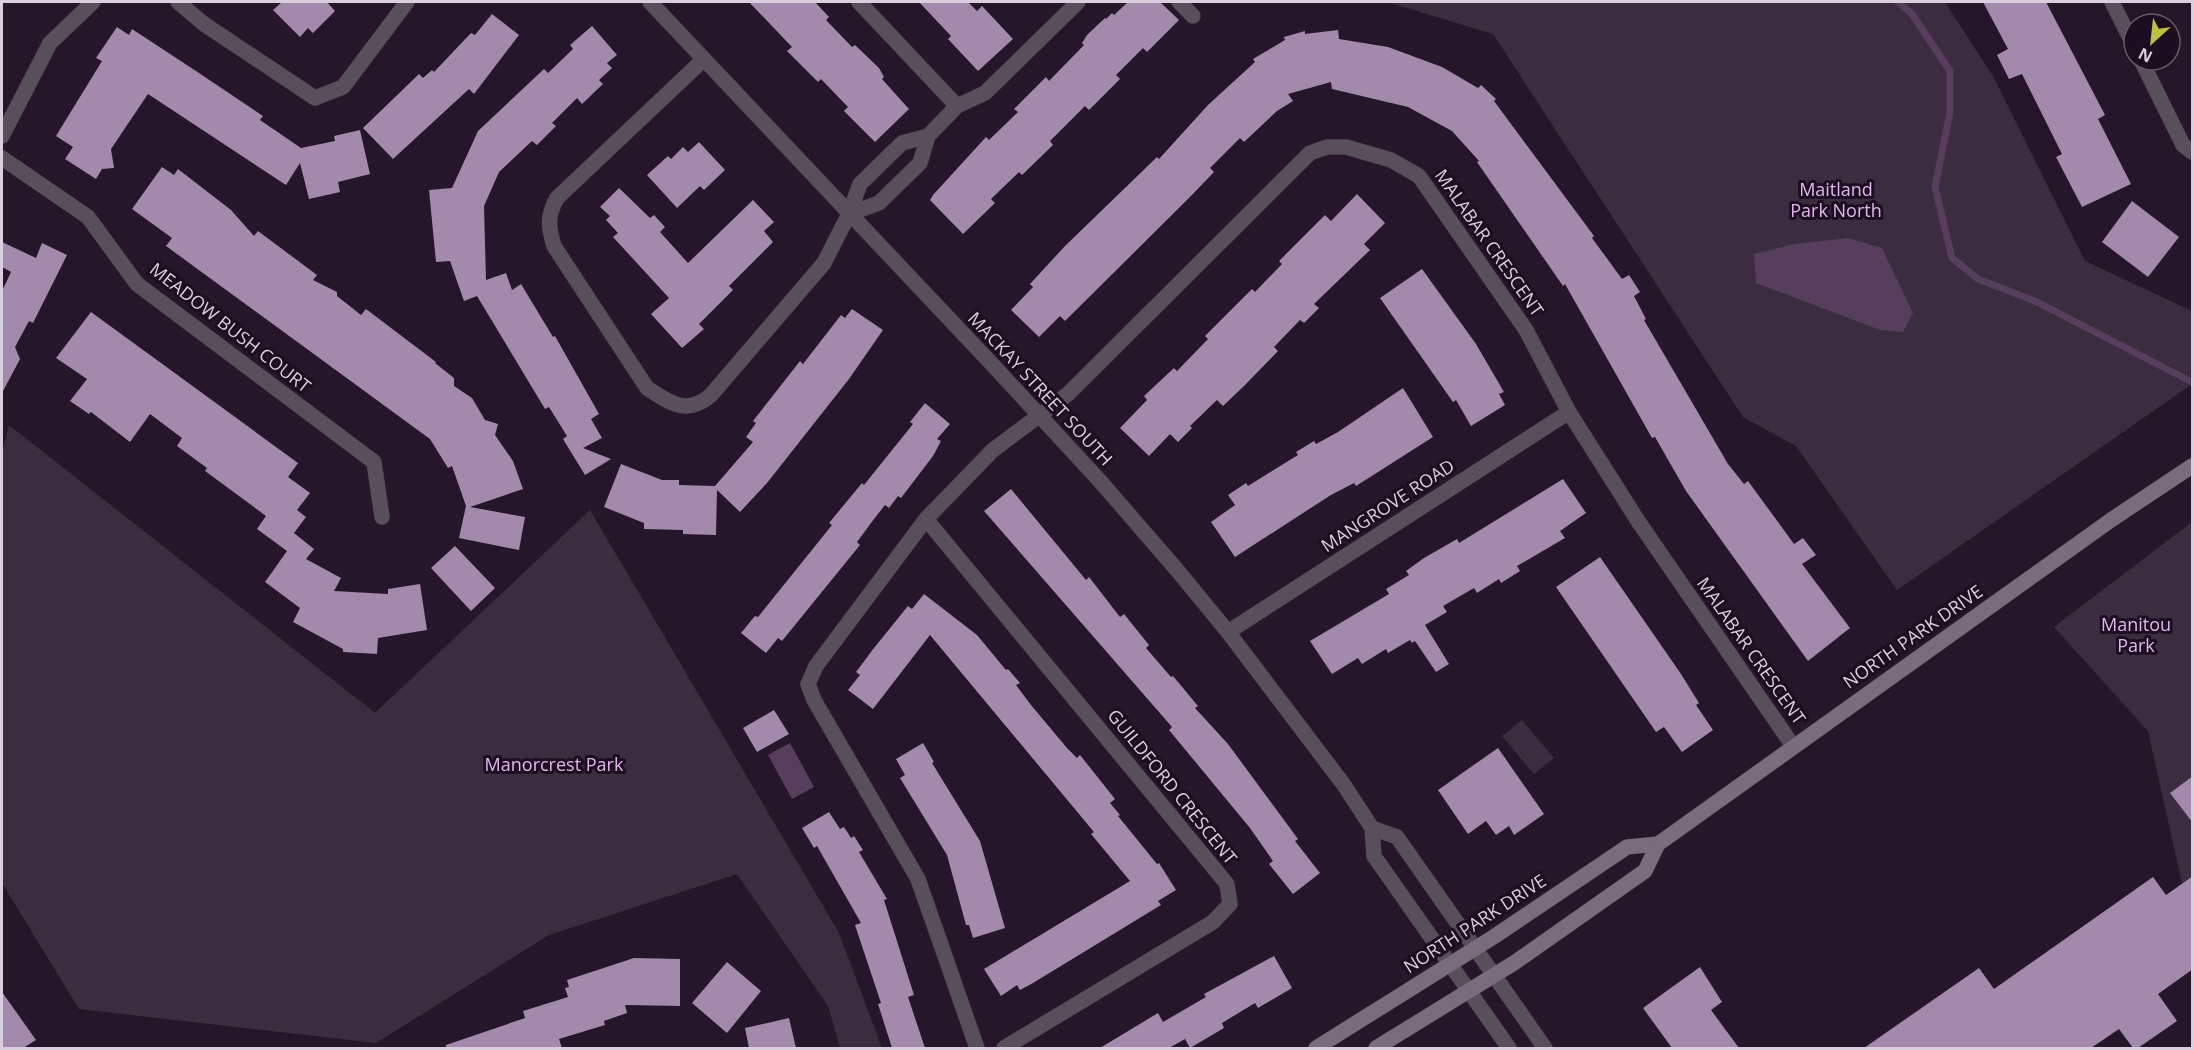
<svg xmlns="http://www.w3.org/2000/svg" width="2194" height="1050" font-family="'Open Sans',sans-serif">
<rect width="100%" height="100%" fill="#26162a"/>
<!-- green -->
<g fill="#3b2d3f">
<polygon points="1387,2 1945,2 1994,78 2085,261 2192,311 2192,384 1897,590 1796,446 1743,417 1493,34"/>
<polygon points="9,425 375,713 590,510 839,933 882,1048 840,1048 828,1006 737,874 549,935 376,1043 79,1009 2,883 2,452"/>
<polygon points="2192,522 2192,897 2182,883 2148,731 2054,627"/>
<polygon points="1522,720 1554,758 1534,774 1502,736"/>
</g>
<!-- water -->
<g fill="#563e5c">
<polygon points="1848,238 1882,248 1913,313 1903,332 1880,330 1756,283 1754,254 1794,244"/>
<polygon points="790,743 814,787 792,799 768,755"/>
</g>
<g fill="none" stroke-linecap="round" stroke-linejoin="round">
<!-- stream -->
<polyline stroke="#563e5c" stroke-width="7" points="1898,2 1912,14 1950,71 1950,112 1935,187 1952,258 1978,279 2037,302 2192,382"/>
</g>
<!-- building -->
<g fill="#a389ab">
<polygon points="282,2 327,2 335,11 313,33 308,28 300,37 273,10"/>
<polygon points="749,2 815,2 829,17 826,20 852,47 855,45 879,68 884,77 882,79 909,109 875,142 844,111 848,107 821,79 818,82 787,51 792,47"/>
<polygon points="919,2 968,2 977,11 982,6 1013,39 978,71 948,39 951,36"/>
<polygon points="1128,2 1160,2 1179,20 1147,52 1143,48 1116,75 1120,79 1089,110 1085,106 1050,141 1053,145 1022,175 1019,172 991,199 995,203 963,234 930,200 933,195 986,137 989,140 1018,112 1014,109 1046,77 1049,81 1084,45 1082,43 1087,35 1105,18 1106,19 1112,13 1114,15"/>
<polygon points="1983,2 2046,2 2105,115 2098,119 2131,184 2082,207 2056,157 2062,154 2022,74 2009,79 1997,55 2008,49"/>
<polygon points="492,14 519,35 474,94 469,89 393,159 363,128 419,74 423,78 432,70 434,72 471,33 475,35"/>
<polygon points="592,26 617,55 607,63 612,68 599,80 603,84 582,104 577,98 552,123 556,126 537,145 532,141 499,172 484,206 486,280 506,273 512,290 521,284 553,337 555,336 599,414 591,419 602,438 583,448 611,459 585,475 563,439 567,436 549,407 545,409 477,296 464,301 450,261 436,262 429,190 452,188 478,131 544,69 548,73 573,49 570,45"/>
<polygon points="117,27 129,35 132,29 196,71 263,116 260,120 301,148 335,141 334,136 360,130 370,174 338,182 340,192 309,199 300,163 286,185 148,94 111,149 114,168 102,169 96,179 65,159 73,147 56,136 102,61 96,58"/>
<polygon points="1338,30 1339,39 1388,47 1442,67 1478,88 1481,85 1496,99 1494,101 1594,236 1592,238 1622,279 1629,275 1640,292 1634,296 1646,319 1644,320 1728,464 1744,484 1748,481 1794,544 1803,538 1816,555 1802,564 1850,628 1808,661 1686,491 1655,437 1652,438 1565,284 1563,286 1477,162 1479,161 1452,131 1408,107 1332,89 1331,82 1288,94 1293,101 1277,111 1244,142 1240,138 1210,168 1214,172 1190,197 1065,321 1060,316 1039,337 1011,310 1033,287 1030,284 1065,246 1157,157 1159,159 1208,105 1255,62 1253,59 1285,40 1284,37 1305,31 1305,34"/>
<polygon points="699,142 725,170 704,190 700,186 677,208 647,175 668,156 671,159 683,147 688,152"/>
<polygon points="162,167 174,175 178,169 231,210 254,236 258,231 317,275 313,280 337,292 337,296 361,315 366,309 436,362 435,363 454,378 454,386 472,398 485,420 498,424 495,435 513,461 523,489 470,507 525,517 519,550 459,538 466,506 452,466 448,468 430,439 166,246 172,238 132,209"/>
<polygon points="619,188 650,218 654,215 665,227 660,232 688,263 753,200 774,222 764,231 773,242 729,286 733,290 699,324 704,329 682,348 651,314 669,298 613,237 618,233 606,220 610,216 600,207"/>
<polygon points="1357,194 1385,223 1364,244 1370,250 1314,304 1319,308 1304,323 1300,320 1274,347 1278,351 1244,386 1223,406 1217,400 1190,426 1192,428 1178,442 1170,434 1149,456 1120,428 1147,400 1144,396 1174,368 1177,371 1208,339 1205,336 1252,289 1255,292 1282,264 1279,261 1325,215 1331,221"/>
<polygon points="2132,201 2179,237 2148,277 2102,242"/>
<polygon points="2,242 36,258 42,243 67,255 33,323 29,321 15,347 20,359 2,393 2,291 11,272 2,267"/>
<polygon points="1422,269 1476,344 1504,392 1499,394 1505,405 1471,426 1456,400 1453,402 1380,298"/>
<polygon points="852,309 883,330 849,379 767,483 740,512 717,490 716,535 683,534 683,530 644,529 644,523 604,507 621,464 662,480 679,480 679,485 715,486 753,442 746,437 756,423 753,421 800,361 803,364 841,315 845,318"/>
<polygon points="91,312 298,463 288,477 310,493 297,510 306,517 294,533 314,549 306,559 341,578 334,591 388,594 388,589 420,584 427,630 378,638 377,654 343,652 343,649 293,622 300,608 265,582 287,551 257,529 266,516 205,471 207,468 177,446 182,438 150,414 130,442 91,412 89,414 70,401 87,379 56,358"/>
<polygon points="1403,388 1433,437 1356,486 1354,483 1331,495 1235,557 1211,522 1235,505 1228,495 1246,483 1248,486 1298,455 1296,452 1314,441 1316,444 1338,432"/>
<polygon points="925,403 950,424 937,439 941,441 933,456 901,498 898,496 889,508 885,505 874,519 857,542 860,545 782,641 778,638 766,653 741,633 755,616 758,617 832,525 829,523 862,483 864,485 913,424 910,422"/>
<polygon points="1563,479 1586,513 1560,531 1565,538 1517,566 1520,571 1501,583 1499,579 1477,593 1474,588 1443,606 1447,612 1425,625 1449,664 1436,672 1415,641 1412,643 1410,640 1388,653 1386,649 1362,664 1358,658 1332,674 1310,641 1389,594 1386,589 1409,575 1406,571 1424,558 1457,539 1459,543"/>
<polygon points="1011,489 1086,580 1089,577 1120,617 1124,614 1149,645 1146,648 1171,677 1173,676 1198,706 1195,708 1228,744 1298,839 1295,841 1320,873 1293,894 1269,864 1273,861 1250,828 1169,730 1172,727 984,511"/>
<polygon points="455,546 495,588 471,611 431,568"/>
<polygon points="1600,557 1681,674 1699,703 1696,705 1713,730 1682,752 1664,727 1656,732 1556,587"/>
<polygon points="924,594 977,635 1006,670 1008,669 1020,683 1016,685 1031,705 1067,748 1077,758 1080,755 1115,799 1110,803 1120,815 1118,816 1157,864 1159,863 1176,890 1158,901 1161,905 1033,983 1020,990 1017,985 1001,996 984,969 1130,881 1091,834 1094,832 930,635 873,709 848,690 860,675 856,672 874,648 908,606 912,609"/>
<polygon points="774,710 789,734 757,752 743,728"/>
<polygon points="923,743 934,762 932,763 980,841 1005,928 973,938 969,925 966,925 947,855 900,778 905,775 896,759"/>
<polygon points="1498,748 1544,814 1514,835 1509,826 1496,835 1486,821 1468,834 1438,790"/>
<polygon points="2193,776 2193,823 2170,793"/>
<polygon points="829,812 840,829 844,827 851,838 854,836 863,850 859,852 887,899 884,900 914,995 908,997 925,1048 892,1048 878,1004 881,1003 855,925 861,923 817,846 814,848 802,828"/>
<polygon points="2193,876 2193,969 2158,994 2177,1021 2138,1048 2133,1048 2119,1029 2091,1048 1864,1048 1979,968 1994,989 2153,877 2166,895"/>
<polygon points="1274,956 1292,988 1258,1008 1255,1003 1222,1023 1224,1028 1190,1048 1185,1039 1169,1048 1100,1048 1158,1013 1163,1022 1206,997 1204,994"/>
<polygon points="634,958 680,959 680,1006 625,1005 627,1013 604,1021 605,1025 559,1039 562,1048 446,1048 446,1045 525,1018 523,1011 568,997 565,988 569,987 567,980"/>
<polygon points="727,962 761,991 727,1033 692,1003"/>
<polygon points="1700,967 1722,1002 1711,1010 1739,1048 1672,1048 1643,1008"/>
<polygon points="2,992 36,1040 23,1048 2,1048"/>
<polygon points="789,1018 796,1048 749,1048 745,1028"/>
</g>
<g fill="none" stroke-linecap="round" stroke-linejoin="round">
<defs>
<g id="minor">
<polyline points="178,2 204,24 315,98 343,87 407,2"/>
<polyline points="859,2 957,106"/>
<polyline points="1179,2 1193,16"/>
<polyline points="2112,2 2134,46"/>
<path d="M 703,60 L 557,198 C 547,216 548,226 554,246 L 647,388 C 670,403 687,416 711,395 L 824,263 L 849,214 L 860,184 L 902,143 L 928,136"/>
<polyline points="2141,60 2183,145 2192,152"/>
<polyline points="2,136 50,43 93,2"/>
<polyline points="2,158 88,217 137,284 374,462 382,517"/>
<polyline points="849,214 879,203 920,163 928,136 957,106 985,93 1078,2"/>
<polyline points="926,519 1227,884 1230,904 1213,922 1004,1048"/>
<polyline points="1228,632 1569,412"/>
<polyline points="977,1048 918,879 814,700 808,684 816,666 926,519 993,450 1068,394 1310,153 1327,147 1346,147 1391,160 1419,176 1526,330 1569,412 1638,521 1793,746"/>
</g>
<g id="tertiary">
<polyline points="650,2 990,362 1100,481 1177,570 1228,632 1344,785 1372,828 1374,856 1509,1048"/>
<polyline points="1372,828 1397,837 1545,1048"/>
</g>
<g id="secondary">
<polyline points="1316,1048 1495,936 1627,847 1658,844"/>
<polyline points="1376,1048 1514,963 1645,871 1658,844 2111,520 2192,466"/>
</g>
</defs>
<!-- minor casing -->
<use href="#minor" stroke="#3f3043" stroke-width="16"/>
<!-- tertiary casing -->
<use href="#tertiary" stroke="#3f3043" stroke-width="16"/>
<!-- secondary casing -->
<use href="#secondary" stroke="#3f3043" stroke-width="16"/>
<!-- minor -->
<use href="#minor" stroke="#574f5a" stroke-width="15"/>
<!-- tertiary -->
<use href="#tertiary" stroke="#574f5a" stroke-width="15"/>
<!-- secondary -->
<use href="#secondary" stroke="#796c7c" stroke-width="15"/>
</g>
<g text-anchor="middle" stroke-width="6" stroke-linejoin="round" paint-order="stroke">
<!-- park labels -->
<g font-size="18" fill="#e2b7ee" stroke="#1c0d20">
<text x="1836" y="196">Maitland<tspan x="1836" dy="21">Park North</tspan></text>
<text x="2136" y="631">Manitou<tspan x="2136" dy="21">Park</tspan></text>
<text x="554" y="771">Manorcrest Park</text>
</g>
<!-- street labels -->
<g font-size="18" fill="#dacfdd" stroke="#1c0d20">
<text transform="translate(1489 243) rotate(55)" y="6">MALABAR CRESCENT</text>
<text transform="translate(230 328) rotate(38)" y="6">MEADOW BUSH COURT</text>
<text transform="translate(1040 389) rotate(47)" y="6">MACKAY STREET SOUTH</text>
<text transform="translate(1388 506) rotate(-33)" y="6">MANGROVE ROAD</text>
<text transform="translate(1913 637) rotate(-35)" y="6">NORTH PARK DRIVE</text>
<text transform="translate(1751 651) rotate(55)" y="6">MALABAR CRESCENT</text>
<text transform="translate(1172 787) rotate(51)" y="6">GUILDFORD CRESCENT</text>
<text transform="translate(1475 924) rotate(-33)" y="6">NORTH PARK DRIVE</text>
</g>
</g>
<!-- border -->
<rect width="2194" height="1050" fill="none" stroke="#dacfdd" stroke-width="6"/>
<!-- north arrow -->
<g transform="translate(2152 42) rotate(207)"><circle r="28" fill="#1c0d20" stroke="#685b6c" stroke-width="1.5"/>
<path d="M0-4.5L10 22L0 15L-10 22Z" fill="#bfbe41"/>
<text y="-9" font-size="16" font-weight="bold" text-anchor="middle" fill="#dacfdd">N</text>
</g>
</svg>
